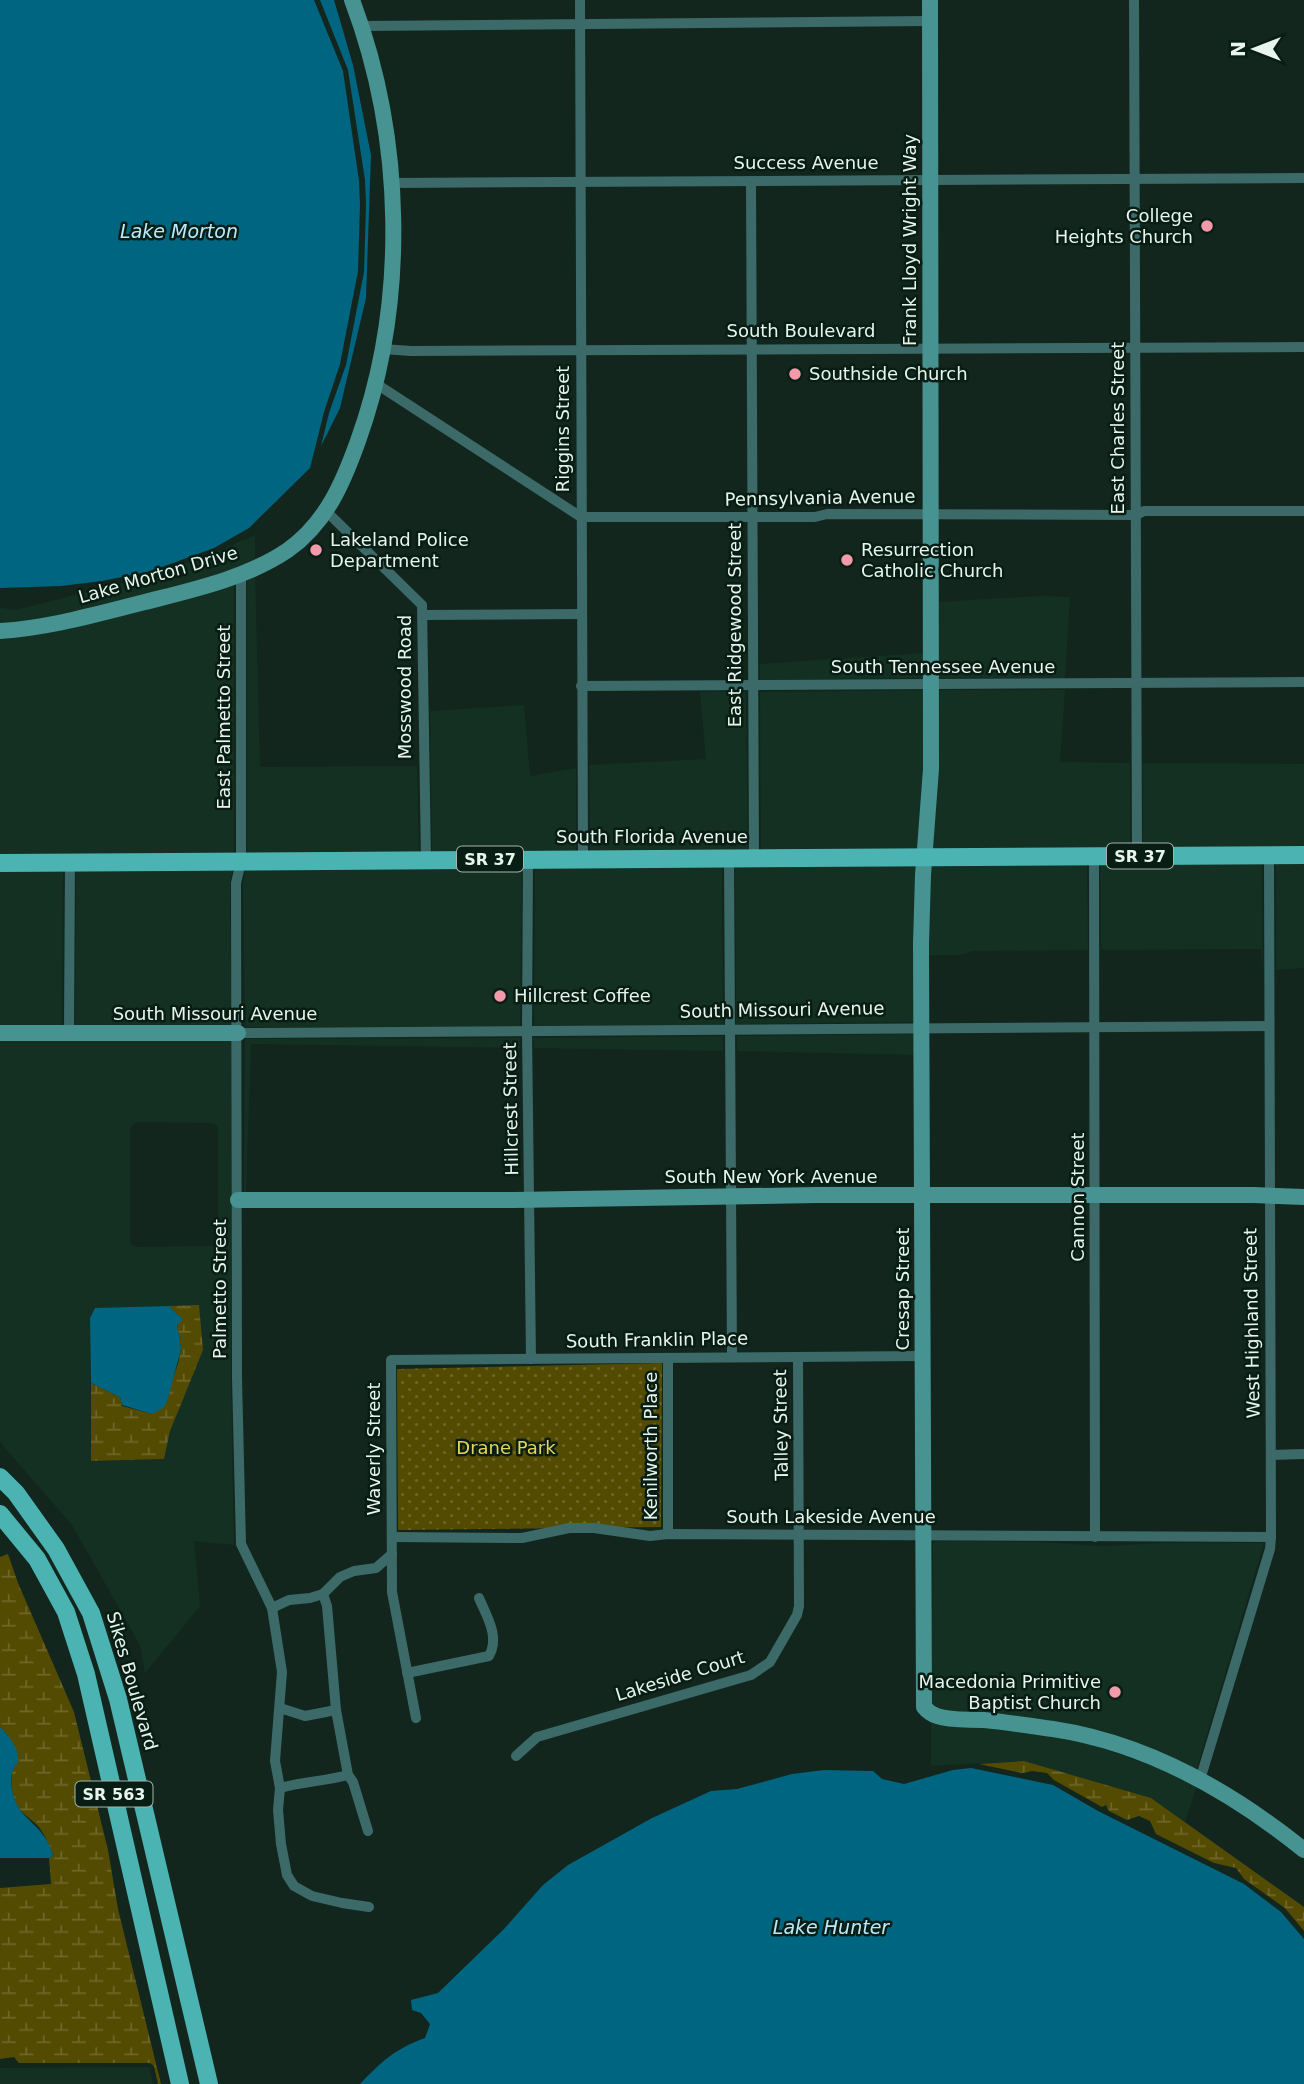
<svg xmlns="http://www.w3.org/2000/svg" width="1304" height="2084" font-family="'DejaVu Sans',sans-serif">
<defs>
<pattern id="grass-dots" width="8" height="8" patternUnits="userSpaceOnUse" patternTransform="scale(1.75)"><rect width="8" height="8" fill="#544b03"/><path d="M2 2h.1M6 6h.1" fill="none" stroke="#6d6628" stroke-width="1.8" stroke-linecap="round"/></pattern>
<pattern id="wetland-marsh" width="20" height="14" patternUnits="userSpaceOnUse" patternTransform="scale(1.75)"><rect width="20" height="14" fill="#544b03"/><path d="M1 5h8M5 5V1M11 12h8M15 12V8" fill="none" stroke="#6d6628"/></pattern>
</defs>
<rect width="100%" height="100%" fill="#12261d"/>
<!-- built -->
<g fill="#133023" fill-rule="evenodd">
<polygon points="255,535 255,560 234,569 176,588 99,608 0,626 0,608 16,610 153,575 216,552"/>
<polygon points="255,573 260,767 417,766 419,855 247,856 247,577"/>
<polygon points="234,582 234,856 0,857 0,637"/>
<polygon points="1042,596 1070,597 1065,678 937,678 937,602"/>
<polygon points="924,653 924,678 760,680 760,664"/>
<polygon points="924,690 924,769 919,851 761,852 760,692"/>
<polygon points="937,690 1065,690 1060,762 1130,763 1130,850 933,851"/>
<polygon points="700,692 746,692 748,852 590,853 589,765 706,759"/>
<polygon points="524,705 530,776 576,768 576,853 432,855 430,711"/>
<polygon points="1143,763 1304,764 1304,849 1143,850"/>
<polygon points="1262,861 1263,970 1261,949 1101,950 1100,862"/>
<polygon points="1276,861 1304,861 1304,968 1276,970"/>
<polygon points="1087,862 1088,950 973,951 959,955 928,955 931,863"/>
<polygon points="918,863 915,1022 736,1024 735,864"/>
<polygon points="722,864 723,1025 534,1027 535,865"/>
<polygon points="522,865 520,1027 245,1027 243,883 246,868"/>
<polygon points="233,867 230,883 231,1027 75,1027 76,868"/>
<polygon points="63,868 62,1027 0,1027 0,869"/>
<polygon points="915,1034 916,1055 737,1051 737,1036"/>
<polygon points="723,1036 723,1051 534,1048 533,1038"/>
<polygon points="520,1038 520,1048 251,1044 246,1192 244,1195 245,1039"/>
<path d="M 0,1039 L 231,1039 L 231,1378 L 234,1545 L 194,1541 L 200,1606 L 145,1673 L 140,1645 L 72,1525 L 0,1442 ZM 136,1122 L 212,1123 L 218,1126 L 218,1242 L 215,1246 L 136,1247 L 130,1243 L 130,1128 ZM 95,1308 L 170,1431 L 164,1459 L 91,1461 L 90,1318 Z"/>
<polygon points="936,1541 1037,1542 1101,1546 1164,1543 1264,1543 1196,1771 1178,1762 946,1712 931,1706 933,1544"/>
<polygon points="931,1721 1025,1730 1093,1745 1172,1773 1197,1785 1185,1822 1151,1798 1024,1761 931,1766"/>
<polygon points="149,2067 153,2084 0,2084 0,2068"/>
</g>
<!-- grass -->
<polygon fill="url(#grass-dots)" points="662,1363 661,1527 398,1530 397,1369"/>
<!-- wetland -->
<g fill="url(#wetland-marsh)">
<polygon points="199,1305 203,1350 170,1431 164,1459 91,1461 91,1383 120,1397 122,1406 152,1414 167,1402 170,1387 178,1364 181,1349 177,1323 183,1320 169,1306"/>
<path d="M 8,1554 L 18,1583 L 74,1712 L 108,1850 L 118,1909 L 161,2084 L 158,2084 L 154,2066 L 150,2063 L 19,2063 L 14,2057 L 0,2059 L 0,1888 L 51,1884 L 49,1858 L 53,1855 C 49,1846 45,1834 38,1826 C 28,1816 18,1812 14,1798 C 3,1764 31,1760 0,1727 L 0,1557 Z"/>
<polygon points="1024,1761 1151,1798 1304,1907 1304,1931 1285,1908 1244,1879 1236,1868 1214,1863 1156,1834 1150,1821 1139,1816 1127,1820 1109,1811 1106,1805 1102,1807 1054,1780 1047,1773 1032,1771 1022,1773 979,1764"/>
</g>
<!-- water -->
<g fill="#006581">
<polygon points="0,0 314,0 343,71 359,181 360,205 358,271 340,364 324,412 310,468 249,528 214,548 151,571 102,581 61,586 0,588"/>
<polygon points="320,0 334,0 353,65 371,155 366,298 340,408 321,446 329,413 346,365 364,272 366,205 365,180 348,70"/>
<polygon points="169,1306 183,1320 177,1324 181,1349 167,1402 163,1408 152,1414 122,1405 120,1397 91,1383 90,1318 95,1308"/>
<path d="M 0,1727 C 8,1735 19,1748 18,1760 C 17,1768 15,1763 13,1770 C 10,1778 11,1790 14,1797 C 21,1822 45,1824 53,1856 L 49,1858 L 0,1858 Z"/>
<path d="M 971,1768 L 1053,1785 L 1098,1811 L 1244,1884 L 1281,1912 L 1304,1939 L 1304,2084 L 360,2084 C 382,2061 395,2049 425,2038 L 430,2024 L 421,2013 L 412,2010 L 411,2000 L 438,1993 L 504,1929 L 543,1885 L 568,1865 L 652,1818 L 711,1791 L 737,1789 L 792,1774 L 824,1770 L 873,1771 L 882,1779 L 904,1784 L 953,1770 Z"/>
</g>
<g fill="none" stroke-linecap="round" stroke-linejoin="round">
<!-- street -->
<g stroke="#3c6a69" stroke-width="10">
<polyline points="580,0 583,859"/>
<polyline points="1134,0 1137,856"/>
<polyline points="362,26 929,21"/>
<polyline points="751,181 754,858"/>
<polyline points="392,183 1304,178"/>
<polyline points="382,349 411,351 1304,347"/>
<polyline points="375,383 581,517 815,517 827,514 1136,515 1144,511 1304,511"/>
<polyline points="327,512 422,605 426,861"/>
<polyline points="241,573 241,862 236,883 237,1378 241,1544 272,1608 282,1672 275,1761 280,1788 278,1810 281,1844 287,1875 294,1886 312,1896 342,1903 369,1907"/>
<polyline points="423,615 582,614"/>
<polyline points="581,686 1304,682"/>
<polyline points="1094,856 1095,1537"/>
<polyline points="729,858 732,1357"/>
<polyline points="528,859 527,1032 531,1359"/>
<polyline points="69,1033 70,862"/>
<polyline points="238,1033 1269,1026"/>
<polyline points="668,1358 668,1534"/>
<polyline points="1271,1455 1304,1454"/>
<polyline points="392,1537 522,1538 569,1528 594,1528 650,1536 668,1534 1271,1537"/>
<polyline points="323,1594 327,1606 336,1710 348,1775 353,1782 368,1831"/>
<polyline points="272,1608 289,1600 310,1598 323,1594 340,1577 354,1571 376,1568 392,1554"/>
<path d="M 407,1673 L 489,1656 C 500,1637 487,1617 479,1598"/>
<polyline points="280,1708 305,1716 336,1710"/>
<polyline points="416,1718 392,1592 391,1360 923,1356"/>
<polyline points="516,1756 537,1737 751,1675 770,1662 797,1615 799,1606 798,1357"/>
<polyline points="1200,1780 1270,1549 1271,1537 1269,855"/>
<path d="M 280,1788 C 302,1782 325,1781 348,1775"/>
</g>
<!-- secondary -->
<g stroke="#469392" stroke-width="16">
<path d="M 930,0 L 931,769 L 923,875 L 921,944 L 924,1707 C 928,1712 931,1714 937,1716 C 951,1721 969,1719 984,1720 C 1007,1722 1030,1726 1053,1729 C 1146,1743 1232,1792 1304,1850"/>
<path d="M 0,631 C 49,628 97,614 145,602 C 192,590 247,578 288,550 C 326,523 343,483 358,441 C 408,302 404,138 352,0"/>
<polyline points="0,1033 238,1033"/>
<polyline points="238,1200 514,1200 817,1195 1254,1195 1304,1197"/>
</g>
<!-- primary -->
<g stroke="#4bb3b2" stroke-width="18">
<polyline points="0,863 1304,855"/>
<polyline points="0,1477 16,1493 56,1549 91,1613 118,1699 209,2084"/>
<polyline points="0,1514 37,1559 66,1612 86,1674 180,2084"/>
</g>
</g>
<!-- markers -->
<g fill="#f39aaa" stroke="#081d14" stroke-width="2.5">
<circle cx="1207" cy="226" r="7"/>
<circle cx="795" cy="374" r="7"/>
<circle cx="316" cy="550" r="7"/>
<circle cx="847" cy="560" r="7"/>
<circle cx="500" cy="996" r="7"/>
<circle cx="1115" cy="1692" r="7"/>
</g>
<g text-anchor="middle" stroke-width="5" stroke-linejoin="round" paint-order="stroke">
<!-- shield labels -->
<g fill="#081d14" stroke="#a5b4ad" stroke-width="2">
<rect x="1107" y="843.5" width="66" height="25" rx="5"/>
<rect x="457" y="846.5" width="66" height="25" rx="5"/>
<rect x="75.5" y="1781.5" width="77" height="25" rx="5"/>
</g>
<g font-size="16" font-weight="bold" fill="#e8f4ee">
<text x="1140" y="862">SR 37</text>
<text x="490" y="865">SR 37</text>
<text x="114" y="1800">SR 563</text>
</g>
<!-- street labels -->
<g font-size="18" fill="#e8f4ee" stroke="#081d14">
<text x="806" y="169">Success Avenue</text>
<text transform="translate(910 240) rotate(-90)" y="6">Frank Lloyd Wright Way</text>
<text x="801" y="337">South Boulevard</text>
<text transform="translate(1118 428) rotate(-90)" y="6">East Charles Street</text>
<text transform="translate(563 429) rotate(-90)" y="6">Riggins Street</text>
<text transform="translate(820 498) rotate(-1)" y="6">Pennsylvania Avenue</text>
<text transform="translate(158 575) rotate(-16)" y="6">Lake Morton Drive</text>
<text transform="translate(735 625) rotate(-90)" y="6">East Ridgewood Street</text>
<text x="943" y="673">South Tennessee Avenue</text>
<text transform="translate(405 687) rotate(-90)" y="6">Mosswood Road</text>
<text transform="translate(224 717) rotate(-90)" y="6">East Palmetto Street</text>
<text x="652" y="843">South Florida Avenue</text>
<text transform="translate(782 1010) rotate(-1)" y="6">South Missouri Avenue</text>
<text x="215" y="1020">South Missouri Avenue</text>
<text transform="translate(511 1109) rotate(-91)" y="6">Hillcrest Street</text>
<text x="771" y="1183">South New York Avenue</text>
<text transform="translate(1078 1197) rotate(-90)" y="6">Cannon Street</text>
<text transform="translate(220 1289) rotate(-90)" y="6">Palmetto Street</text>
<text transform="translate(903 1289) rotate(-90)" y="6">Cresap Street</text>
<text transform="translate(1252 1323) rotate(-91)" y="6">West Highland Street</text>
<text transform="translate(657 1340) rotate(-1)" y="6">South Franklin Place</text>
<text transform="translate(781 1425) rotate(-91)" y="6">Talley Street</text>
<text transform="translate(651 1446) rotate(-90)" y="6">Kenilworth Place</text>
<text transform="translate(374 1449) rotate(-90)" y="6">Waverly Street</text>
<text x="831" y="1523">South Lakeside Avenue</text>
<text transform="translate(680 1676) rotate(-17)" y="6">Lakeside Court</text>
<text transform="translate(132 1681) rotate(74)" y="6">Sikes Boulevard</text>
</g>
<!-- poi labels -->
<g font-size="18" fill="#e8f4ee" stroke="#081d14" text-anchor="start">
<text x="1193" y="222" text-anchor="end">College<tspan x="1193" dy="21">Heights Church</tspan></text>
<text x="809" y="380">Southside Church</text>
<text x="330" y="546">Lakeland Police<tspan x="330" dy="21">Department</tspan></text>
<text x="861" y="556">Resurrection<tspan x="861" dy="21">Catholic Church</tspan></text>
<text x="514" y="1002">Hillcrest Coffee</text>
<text x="1101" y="1688" text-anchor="end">Macedonia Primitive<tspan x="1101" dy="21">Baptist Church</tspan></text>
</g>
<!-- park labels -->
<g font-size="18" fill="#e6d55b" stroke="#081d14">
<text x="506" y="1454">Drane Park</text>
</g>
<!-- water labels -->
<g font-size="19" font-style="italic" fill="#b9e9fd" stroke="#081d14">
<text x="179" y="238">Lake Morton</text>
<text x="831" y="1934">Lake Hunter</text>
</g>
</g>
<!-- north arrow -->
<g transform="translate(1255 49) rotate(270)" stroke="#081d14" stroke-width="5" paint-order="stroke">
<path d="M0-5L12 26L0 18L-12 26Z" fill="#e8f4ee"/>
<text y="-10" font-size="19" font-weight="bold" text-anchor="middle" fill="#e8f4ee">N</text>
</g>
</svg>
